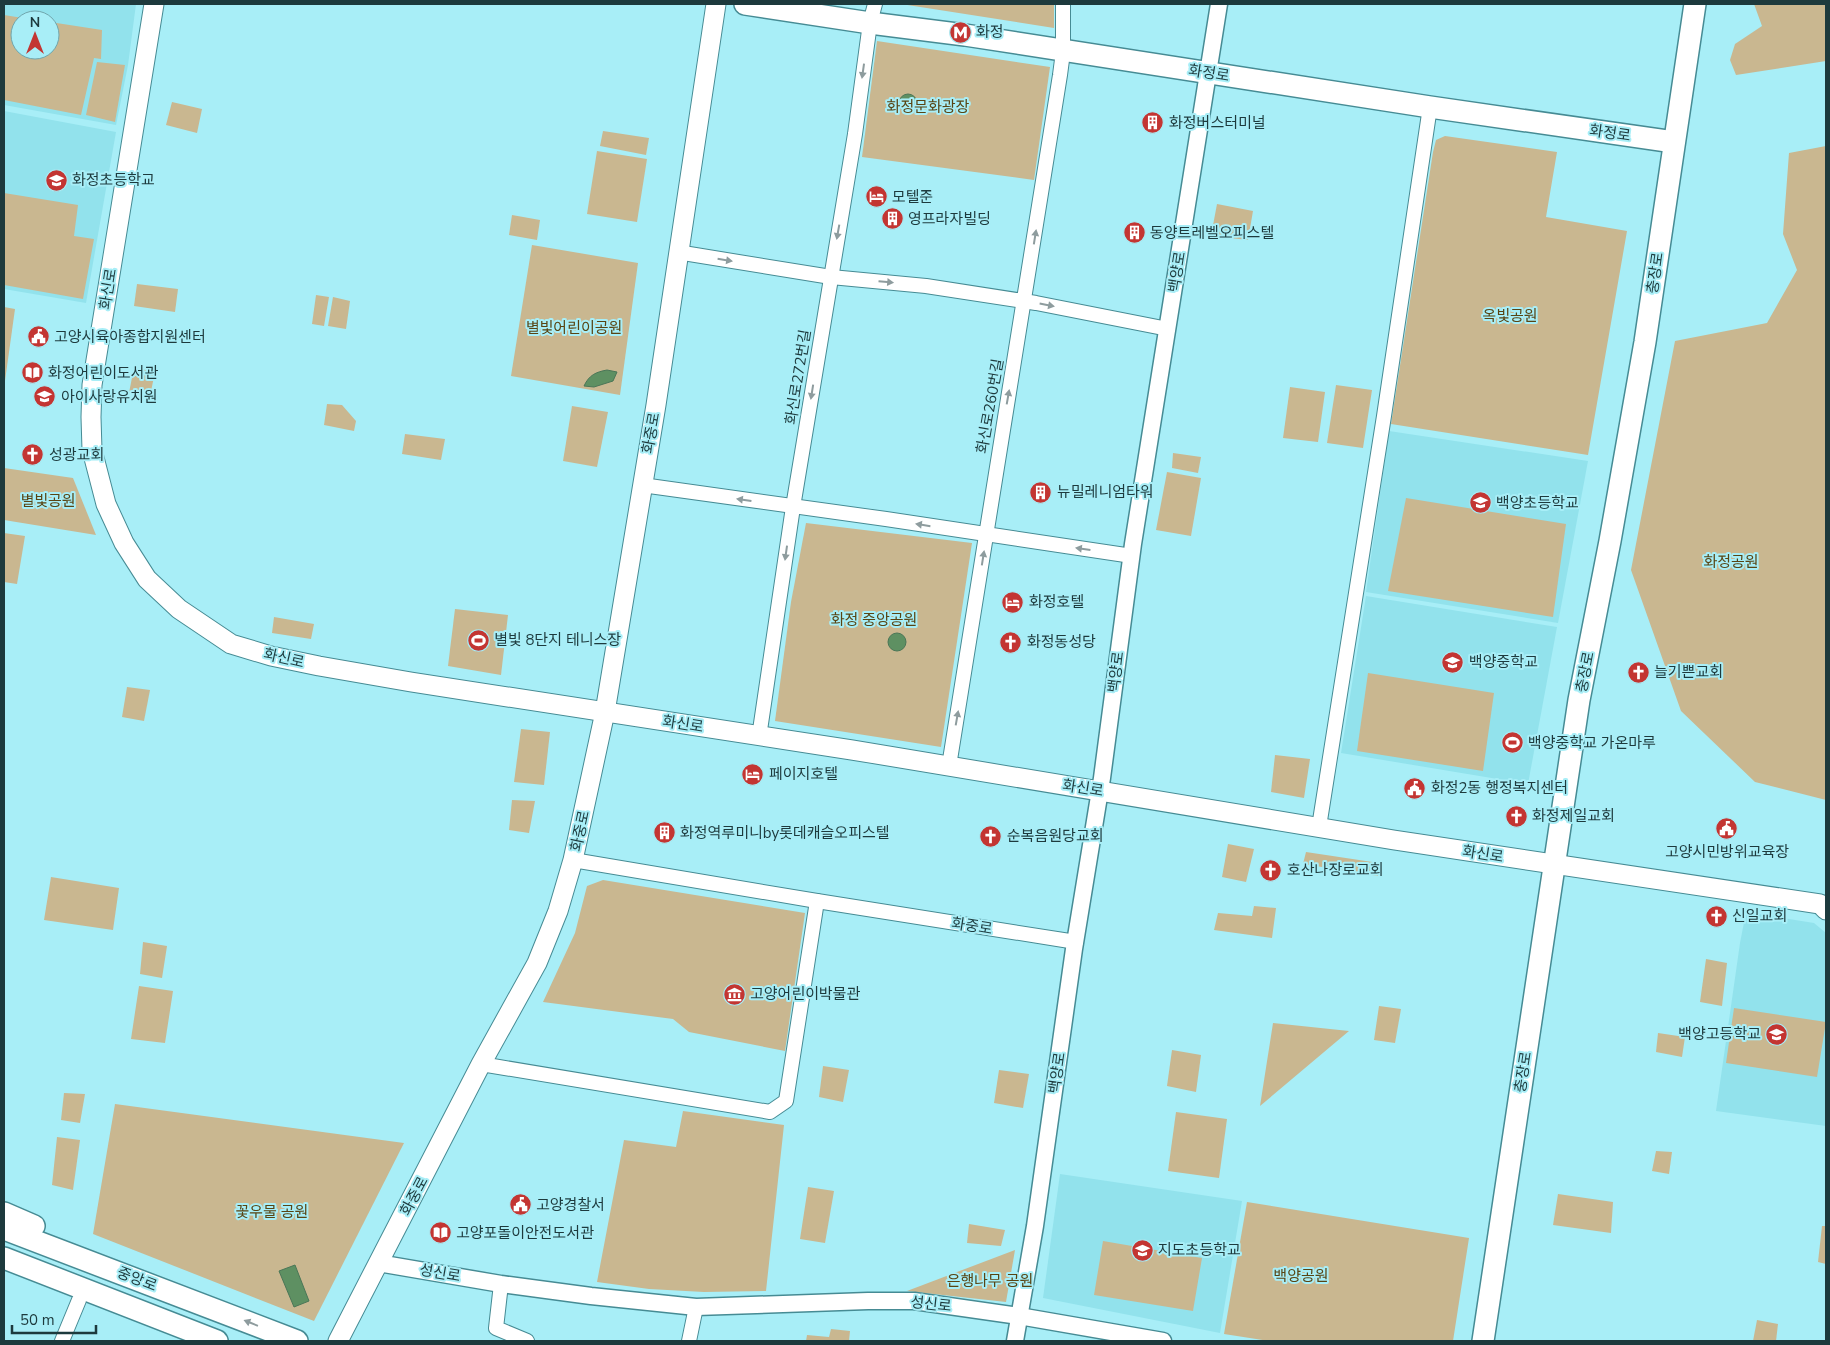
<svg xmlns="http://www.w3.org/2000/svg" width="1830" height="1345" font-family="'Nunito Sans','Noto Sans KR',sans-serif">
<rect width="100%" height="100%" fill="#a8eef7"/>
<!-- built -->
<g fill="#92e2ec" fill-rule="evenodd">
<path d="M 4,4 L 136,4 L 128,65 L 116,125 L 4,105 ZM 20,20 L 50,20 L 50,50 L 20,50 Z"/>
<polygon points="4,111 116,132 86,303 4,289"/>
<polygon points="1389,431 1588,461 1558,623 1366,592"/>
<polygon points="1366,596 1557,627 1528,784 1341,753"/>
<polygon points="1746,912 1814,923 1826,933 1826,1126 1716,1111 1740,943"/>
<polygon points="1060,1174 1242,1201 1220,1333 1043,1298"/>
</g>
<!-- green -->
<g fill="#c9b790">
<polygon points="901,4 1054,4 1054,28"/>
<polygon points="1754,4 1826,4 1826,61 1736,75 1730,60 1735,44 1762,26"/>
<polygon points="4,15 35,20 20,20 20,50 50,50 50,22 102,30 101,59 94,58 81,115 4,100"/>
<polygon points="877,41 1050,67 1034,180 862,157"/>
<polygon points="97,62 125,65 115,122 86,115"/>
<polygon points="172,102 202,109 197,133 166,125"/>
<polygon points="603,131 649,138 646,155 600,146"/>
<polygon points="1445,136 1557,152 1546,217 1627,231 1588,455 1391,424 1433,152 1436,140"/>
<polygon points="1826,146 1826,800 1755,782 1681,711 1631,570 1675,341 1767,323 1797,270 1783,234 1789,153"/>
<polygon points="597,151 647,159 637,222 587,214"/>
<polygon points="4,193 78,205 74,236 94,239 83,299 4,285"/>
<polygon points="1217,204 1253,211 1248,240 1211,236"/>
<polygon points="512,215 540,220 537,240 509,235"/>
<polygon points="532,245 638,263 620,395 511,376"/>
<polygon points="137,284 178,289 175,312 134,306"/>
<polygon points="316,295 329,297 324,326 312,324"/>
<polygon points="333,297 350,301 346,329 328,326"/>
<polygon points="4,307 15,309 4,388"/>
<polygon points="134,367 155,372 150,396 129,393"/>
<polygon points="1336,385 1372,390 1363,448 1327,443"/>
<polygon points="1290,387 1325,392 1318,442 1283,438"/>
<polygon points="327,404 342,405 356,421 354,431 324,425"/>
<polygon points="572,406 608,412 597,467 563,461"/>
<polygon points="405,434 445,439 441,460 402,454"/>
<polygon points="1173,453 1201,457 1198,473 1172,468"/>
<polygon points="4,468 73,478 96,535 4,520"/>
<polygon points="1167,472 1201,478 1191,536 1156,530"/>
<polygon points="1406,498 1566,524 1553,617 1388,591"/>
<polygon points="806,523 972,543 941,747 775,721 791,602"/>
<polygon points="4,533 25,536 17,584 4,582"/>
<polygon points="455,609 508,615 501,675 448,666"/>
<polygon points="274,617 314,624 311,639 272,633"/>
<polygon points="1368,673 1494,693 1483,771 1357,751"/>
<polygon points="127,687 150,690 144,721 122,717"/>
<polygon points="521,729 550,732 544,785 514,782"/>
<polygon points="1275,755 1310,759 1304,798 1271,792"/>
<polygon points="512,800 535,801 529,833 509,830"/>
<polygon points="1228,844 1254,849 1246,882 1222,877"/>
<polygon points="1306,852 1379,863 1378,876 1303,864"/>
<polygon points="51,877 119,888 113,930 44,920"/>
<polygon points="603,880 805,913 785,1051 689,1032 673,1019 543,1002 575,933 587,886"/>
<polygon points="1254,906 1276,908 1272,938 1214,930 1218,913 1252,916"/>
<polygon points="143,942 167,946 162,978 140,974"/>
<polygon points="1706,959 1727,963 1722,1006 1700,1002"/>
<polygon points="139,986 173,991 165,1043 131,1039"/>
<polygon points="1379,1006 1401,1009 1395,1043 1374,1040"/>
<polygon points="1734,1008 1826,1022 1817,1077 1726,1063"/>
<polygon points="1273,1023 1349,1031 1260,1106"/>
<polygon points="1658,1033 1685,1037 1682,1057 1656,1052"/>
<polygon points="1172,1050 1201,1055 1196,1092 1167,1086"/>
<polygon points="823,1066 849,1070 843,1102 819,1097"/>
<polygon points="999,1070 1029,1074 1023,1108 994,1103"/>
<polygon points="64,1093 85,1094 80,1123 61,1120"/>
<polygon points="115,1104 404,1143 314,1321 93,1234"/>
<polygon points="683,1111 784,1125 766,1291 704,1292 649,1289 597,1282 624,1140 676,1147"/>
<polygon points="1176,1112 1227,1119 1219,1178 1168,1171"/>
<polygon points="57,1137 80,1140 73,1190 52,1185"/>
<polygon points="1656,1151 1672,1152 1669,1174 1652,1171"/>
<polygon points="808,1187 834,1191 825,1243 800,1239"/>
<polygon points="1558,1194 1613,1202 1611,1233 1553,1225"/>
<polygon points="1247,1202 1469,1238 1453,1341 1269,1341 1224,1334"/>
<polygon points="969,1224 1005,1230 1001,1246 967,1243"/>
<polygon points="1822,1226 1826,1226 1826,1264 1818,1262"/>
<polygon points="1103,1241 1202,1258 1193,1311 1094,1295"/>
<polygon points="1015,1250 1006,1302 907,1291"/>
<polygon points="1757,1320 1778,1324 1776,1341 1753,1341"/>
<polygon points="831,1329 850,1331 849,1341 806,1341 807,1335 829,1337"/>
</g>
<!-- water -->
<g fill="#5e9062" stroke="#4a7657">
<circle cx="908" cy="103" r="9"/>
<path d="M 607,370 L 617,372 L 613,381 L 594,387 L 584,386 C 589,375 596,372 607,370 Z"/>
<circle cx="897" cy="642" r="9"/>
<polygon points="295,1265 309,1301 294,1307 279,1271"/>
</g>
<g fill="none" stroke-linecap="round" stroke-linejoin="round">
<defs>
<g id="minor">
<polyline points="677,252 831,277 926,286 1036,303 1168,329"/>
<polyline points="642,485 886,519 1132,556"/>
<polyline points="759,737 793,507 855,134 870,23 875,4"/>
<path d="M 949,766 C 986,536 1025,306 1060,75 L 1063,52 L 1063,4"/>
<polyline points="1319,827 1384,416 1430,107"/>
<polyline points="573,860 817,901 1076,942"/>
<polyline points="481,1064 770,1112 786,1101 817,901"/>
<polyline points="501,1284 496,1328 527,1341"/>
<polyline points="62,1341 79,1300"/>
<polyline points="689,1341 696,1307"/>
</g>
<g id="tertiary">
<polyline points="378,1263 501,1284 591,1296 696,1307 868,1301 914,1301 1019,1316 1163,1341"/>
<polyline points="1015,1341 1035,1226 1074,949 1102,778 1133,544 1219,4"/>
</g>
<g id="secondary">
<polyline points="154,4 92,385 91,417 92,450 106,504 124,543 147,579 179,609 231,644 271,656 319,666 411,682 852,750 1394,840 1820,904 1826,910"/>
<polyline points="338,1341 481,1064 537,963 558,911 573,860 605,712 656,405 716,4"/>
</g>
<g id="primary">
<polyline points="745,4 870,23 965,35 1430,107 1674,142"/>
<polyline points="4,1213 34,1226"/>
<polyline points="4,1229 297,1341"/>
<polyline points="4,1258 217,1341"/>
<polyline points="1483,1341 1579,700 1610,541 1645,342 1695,4"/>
</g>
</defs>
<!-- minor casing -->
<use href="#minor" stroke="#468b94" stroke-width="16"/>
<!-- tertiary casing -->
<use href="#tertiary" stroke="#468b94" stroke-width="19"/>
<!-- secondary casing -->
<use href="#secondary" stroke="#468b94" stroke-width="21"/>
<!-- primary casing -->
<use href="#primary" stroke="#468b94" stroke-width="24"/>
<!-- minor -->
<use href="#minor" stroke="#fff" stroke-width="14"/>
<!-- tertiary -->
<use href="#tertiary" stroke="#fff" stroke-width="16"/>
<!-- secondary -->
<use href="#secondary" stroke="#fff" stroke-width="19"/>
<!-- primary -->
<use href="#primary" stroke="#fff" stroke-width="21"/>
</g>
<!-- one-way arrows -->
<defs><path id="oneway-solid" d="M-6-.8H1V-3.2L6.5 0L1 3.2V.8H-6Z" transform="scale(1.25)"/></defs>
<g fill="#8e9c9e">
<use href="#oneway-solid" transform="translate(863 71) rotate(98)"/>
<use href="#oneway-solid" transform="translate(838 232) rotate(100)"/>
<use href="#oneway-solid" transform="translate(1035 237) rotate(-81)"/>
<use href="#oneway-solid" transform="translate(725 260) rotate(9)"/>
<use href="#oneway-solid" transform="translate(886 282) rotate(5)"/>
<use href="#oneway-solid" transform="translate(1047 305) rotate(11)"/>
<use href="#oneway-solid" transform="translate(812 392) rotate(99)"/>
<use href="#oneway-solid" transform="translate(1008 397) rotate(-80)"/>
<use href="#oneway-solid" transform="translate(744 500) rotate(-172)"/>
<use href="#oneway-solid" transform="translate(923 525) rotate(-171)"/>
<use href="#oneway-solid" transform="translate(1083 549) rotate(-172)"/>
<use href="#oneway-solid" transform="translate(786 553) rotate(98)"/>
<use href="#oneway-solid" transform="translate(983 558) rotate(-81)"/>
<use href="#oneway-solid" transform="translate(957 718) rotate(-80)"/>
<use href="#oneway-solid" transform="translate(251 1323) rotate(-158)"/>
</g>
<!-- icons -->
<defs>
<symbol id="metro-disc" viewBox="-11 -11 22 22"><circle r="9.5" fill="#c33532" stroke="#a8eef7"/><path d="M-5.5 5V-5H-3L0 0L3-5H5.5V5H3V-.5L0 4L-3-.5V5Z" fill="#fff"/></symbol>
<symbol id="building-disc" viewBox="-11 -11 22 22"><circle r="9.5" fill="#c33532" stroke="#a8eef7"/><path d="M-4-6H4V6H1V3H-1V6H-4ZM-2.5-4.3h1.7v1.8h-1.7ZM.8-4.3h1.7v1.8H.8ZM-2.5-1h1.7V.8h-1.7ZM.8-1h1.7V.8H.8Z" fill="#fff"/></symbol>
<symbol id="school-disc" viewBox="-11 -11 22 22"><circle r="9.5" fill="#c33532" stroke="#a8eef7"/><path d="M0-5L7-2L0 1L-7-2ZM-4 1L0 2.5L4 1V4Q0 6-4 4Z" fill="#fff"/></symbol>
<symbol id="hotel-disc" viewBox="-11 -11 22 22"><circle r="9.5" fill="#c33532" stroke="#a8eef7"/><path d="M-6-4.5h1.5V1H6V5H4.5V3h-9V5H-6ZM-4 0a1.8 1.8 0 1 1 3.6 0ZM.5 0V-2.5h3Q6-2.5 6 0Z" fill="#fff"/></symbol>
<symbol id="civic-disc" viewBox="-11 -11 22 22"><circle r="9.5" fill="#c33532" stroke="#a8eef7"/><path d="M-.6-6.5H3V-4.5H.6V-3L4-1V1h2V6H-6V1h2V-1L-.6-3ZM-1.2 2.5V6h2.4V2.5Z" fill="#fff"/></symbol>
<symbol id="library-disc" viewBox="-11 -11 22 22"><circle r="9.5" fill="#c33532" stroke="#a8eef7"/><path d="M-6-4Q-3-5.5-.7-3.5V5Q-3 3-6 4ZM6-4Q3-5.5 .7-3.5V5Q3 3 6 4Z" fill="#fff"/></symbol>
<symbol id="church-disc" viewBox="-11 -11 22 22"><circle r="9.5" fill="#c33532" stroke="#a8eef7"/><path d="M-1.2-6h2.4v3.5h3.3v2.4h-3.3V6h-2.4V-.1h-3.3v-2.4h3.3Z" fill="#fff"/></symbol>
<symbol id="stadium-disc" viewBox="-11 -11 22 22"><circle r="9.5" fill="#c33532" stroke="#a8eef7"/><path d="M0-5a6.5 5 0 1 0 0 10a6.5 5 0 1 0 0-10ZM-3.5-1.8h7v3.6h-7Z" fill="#fff"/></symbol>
<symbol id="museum-disc" viewBox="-11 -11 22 22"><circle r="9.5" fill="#c33532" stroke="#a8eef7"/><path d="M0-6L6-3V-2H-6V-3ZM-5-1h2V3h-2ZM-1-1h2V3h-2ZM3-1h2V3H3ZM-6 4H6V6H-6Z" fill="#fff"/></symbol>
</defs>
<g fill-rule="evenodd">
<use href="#metro-disc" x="948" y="20" width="25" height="25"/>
<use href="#building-disc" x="1140" y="110" width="25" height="25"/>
<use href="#school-disc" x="44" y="168" width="25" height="25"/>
<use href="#hotel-disc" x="864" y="184" width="25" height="25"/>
<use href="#building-disc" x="880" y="206" width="25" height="25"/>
<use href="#building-disc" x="1122" y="220" width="25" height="25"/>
<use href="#civic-disc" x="26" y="324" width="25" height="25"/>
<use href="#library-disc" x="20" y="360" width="25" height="25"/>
<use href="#school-disc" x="32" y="384" width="25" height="25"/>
<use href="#church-disc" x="20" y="442" width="25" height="25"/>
<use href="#building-disc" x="1028" y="480" width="25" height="25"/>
<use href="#school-disc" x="1468" y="490" width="25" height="25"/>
<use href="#hotel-disc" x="1000" y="590" width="25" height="25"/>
<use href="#stadium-disc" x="466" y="628" width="25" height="25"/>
<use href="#church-disc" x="998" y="630" width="25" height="25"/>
<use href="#school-disc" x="1440" y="650" width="25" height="25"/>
<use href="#church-disc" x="1626" y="660" width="25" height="25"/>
<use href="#stadium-disc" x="1500" y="730" width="25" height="25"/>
<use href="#hotel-disc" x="740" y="762" width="25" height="25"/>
<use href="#civic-disc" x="1402" y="776" width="25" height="25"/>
<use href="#church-disc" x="1504" y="804" width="25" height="25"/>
<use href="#civic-disc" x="1714" y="816" width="25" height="25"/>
<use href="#building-disc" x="652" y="820" width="25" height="25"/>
<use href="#church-disc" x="978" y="824" width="25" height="25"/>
<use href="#church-disc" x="1258" y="858" width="25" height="25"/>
<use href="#church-disc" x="1704" y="904" width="25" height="25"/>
<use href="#museum-disc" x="722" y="982" width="25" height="25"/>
<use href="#school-disc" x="1764" y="1022" width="25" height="25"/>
<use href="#civic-disc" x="508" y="1192" width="25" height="25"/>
<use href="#library-disc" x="428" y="1220" width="25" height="25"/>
<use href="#school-disc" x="1130" y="1238" width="25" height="25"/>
</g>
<g text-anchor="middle" stroke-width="4" stroke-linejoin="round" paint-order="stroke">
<!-- poi labels -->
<g font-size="15" fill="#1d3a3d" stroke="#a8eef7" text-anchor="start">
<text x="976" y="37">화정</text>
<text x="1169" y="128">화정버스터미널</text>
<text x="72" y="185">화정초등학교</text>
<text x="892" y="202">모텔준</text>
<text x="908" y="224">영프라자빌딩</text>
<text x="1150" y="238">동양트레벨오피스텔</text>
<text x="54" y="342">고양시육아종합지원센터</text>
<text x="48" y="378">화정어린이도서관</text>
<text x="61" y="402">아이사랑유치원</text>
<text x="49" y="460">성광교회</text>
<text x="1057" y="497">뉴밀레니엄타워</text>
<text x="1496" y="508">백양초등학교</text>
<text x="1029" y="607">화정호텔</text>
<text x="494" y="645">별빛 8단지 테니스장</text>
<text x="1027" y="647">화정동성당</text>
<text x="1469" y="667">백양중학교</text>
<text x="1654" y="677">늘기쁜교회</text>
<text x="1528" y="748">백양중학교 가온마루</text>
<text x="769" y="779">페이지호텔</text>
<text x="1431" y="793">화정2동 행정복지센터</text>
<text x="1532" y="821">화정제일교회</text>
<text x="680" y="838">화정역루미니by롯데캐슬오피스텔</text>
<text x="1007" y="841">순복음원당교회</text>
<text x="1727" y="857" text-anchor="middle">고양시민방위교육장</text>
<text x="1287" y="875">호산나장로교회</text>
<text x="1732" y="921">신일교회</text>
<text x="750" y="999">고양어린이박물관</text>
<text x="1761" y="1039" text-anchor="end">백양고등학교</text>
<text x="536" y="1210">고양경찰서</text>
<text x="456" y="1238">고양포돌이안전도서관</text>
<text x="1158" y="1255">지도초등학교</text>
</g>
<!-- street labels -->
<g font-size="15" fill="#1d3a3d" stroke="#a8eef7">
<text transform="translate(1209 73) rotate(9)" y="5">화정로</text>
<text transform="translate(1610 133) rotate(8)" y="5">화정로</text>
<text transform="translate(1177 272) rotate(-81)" y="5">백양로</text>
<text transform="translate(1655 273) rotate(-82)" y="5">충장로</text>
<text transform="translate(108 289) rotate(-81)" y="5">화신로</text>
<text transform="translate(798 377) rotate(-81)" y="5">화신로272번길</text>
<text transform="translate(990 406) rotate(-80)" y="5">화신로260번길</text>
<text transform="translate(651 433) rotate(-80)" y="5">화중로</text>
<text transform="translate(284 658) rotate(13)" y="5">화신로</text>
<text transform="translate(1116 672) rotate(-83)" y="5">백양로</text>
<text transform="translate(1585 672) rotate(-79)" y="5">충장로</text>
<text transform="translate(683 724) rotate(9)" y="5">화신로</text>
<text transform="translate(1083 788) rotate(9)" y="5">화신로</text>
<text transform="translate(580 831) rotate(-78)" y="5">화중로</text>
<text transform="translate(1483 854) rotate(9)" y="5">화신로</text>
<text transform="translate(972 926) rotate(9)" y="5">화중로</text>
<text transform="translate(1523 1072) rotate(-81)" y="5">충장로</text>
<text transform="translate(1057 1073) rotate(-82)" y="5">백양로</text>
<text transform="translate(414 1196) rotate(-62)" y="5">화중로</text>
<text transform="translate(440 1273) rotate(10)" y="5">성신로</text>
<text transform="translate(137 1279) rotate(21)" y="5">중앙로</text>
<text transform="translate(931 1304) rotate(6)" y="5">성신로</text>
</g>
<!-- park labels -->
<g font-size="15" fill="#584413" stroke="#a8eef7">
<text x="928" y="112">화정문화광장</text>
<text x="1510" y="321">옥빛공원</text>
<text x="574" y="333">별빛어린이공원</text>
<text x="48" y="506">별빛공원</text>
<text x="1731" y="567">화정공원</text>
<text x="874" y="625">화정 중앙공원</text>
<text x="272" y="1217">꽃우물 공원</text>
<text x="1301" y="1281">백양공원</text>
<text x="990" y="1286">은행나무 공원</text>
</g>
</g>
<!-- border -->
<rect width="1830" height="1345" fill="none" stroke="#1d3a3d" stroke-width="10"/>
<!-- north arrow -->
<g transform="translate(35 35)"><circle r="24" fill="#a8eef7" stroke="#70a6ad"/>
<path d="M0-4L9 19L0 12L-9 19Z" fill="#c33532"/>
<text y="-8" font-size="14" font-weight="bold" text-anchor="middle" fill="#1d3a3d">N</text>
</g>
<!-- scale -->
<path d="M12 1325v8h84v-8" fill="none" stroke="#1d3a3d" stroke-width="2.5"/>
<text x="20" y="1325" font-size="15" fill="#1d3a3d" stroke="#a8eef7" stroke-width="4" paint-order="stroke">50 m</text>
</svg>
